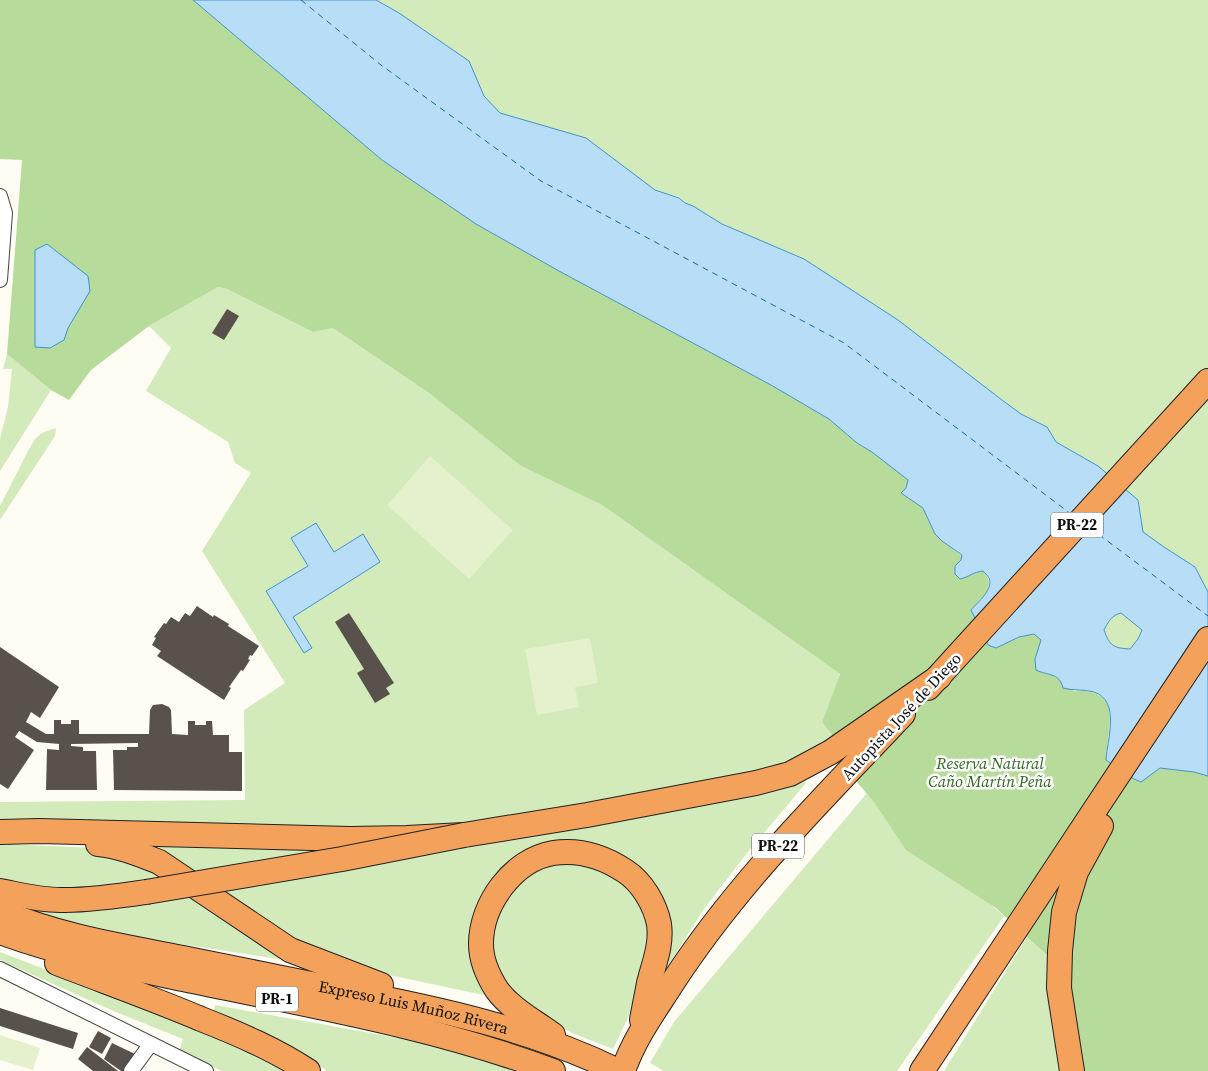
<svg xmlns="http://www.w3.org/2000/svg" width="1208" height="1071" font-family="'Source Serif 4',serif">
<rect width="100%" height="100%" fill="#fffdf3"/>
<!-- green -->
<g fill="#d3eabb">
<polygon points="376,0 1208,0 1208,592 1195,567 1164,547 1143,532 1138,500 1056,442 1047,427 1021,414 1002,400 898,320 804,259 722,224 693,206 685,203 679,197 655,190 626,169 521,120 500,113 484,96 469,61 399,13"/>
<polygon points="218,287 227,289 313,332 333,328 429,393 521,466 602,505 840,674 822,722 834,738 779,769 617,800 442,828 0,826 0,802 245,800 244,710 285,683 202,551 251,473 235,463 228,442 146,391 171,348 149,326"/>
<polygon points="7,354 51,390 0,471 0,439 8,407 12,369 3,369"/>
<polygon points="56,428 55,436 0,520 0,506 27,453 35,439 42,433"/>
<path d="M 1121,613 L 1142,630 L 1138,639 L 1130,649 C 1113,648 1110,646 1104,630 C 1108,622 1111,615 1121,613 Z"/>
<path d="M 803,781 L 806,783 L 747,853 L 703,910 L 670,963 L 662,960 L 643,986 L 613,1049 C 575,1034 530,1020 507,983 C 501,973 496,962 492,951 L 493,997 L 328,962 L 210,889 L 739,795 Z"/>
<polygon points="867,793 875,803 1004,916 897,1071 664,1071 650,1063 674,1022"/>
<polygon points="154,840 332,848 194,876 143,849"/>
<polygon points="0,844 99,848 172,877 80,893 0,886"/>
<polygon points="195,892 286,960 147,939 31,912 34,902"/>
<polygon points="1027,937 1050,959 1063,1071 944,1071"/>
<polygon points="0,952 200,1029 293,1071 222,1071 179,1052 183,1039 111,1010 0,960"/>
<polygon points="215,1005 404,1039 456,1051 522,1071 327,1071 314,1062 213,1014"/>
</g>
<!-- forest -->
<path fill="#b7db9a" d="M 0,0 L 193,0 L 382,160 L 476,224 L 559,271 L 771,385 L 829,419 L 857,443 L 872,452 L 909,480 L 906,488 L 902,493 L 923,508 L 935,534 L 942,541 L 962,556 L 961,560 L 955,566 L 955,574 L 960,579 C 969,577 973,572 983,571 C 998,587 982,597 971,610 L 996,648 L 1019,637 L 1034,634 L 1041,639 L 1039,647 L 1042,673 L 1053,675 L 1074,691 C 1125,688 1107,728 1106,760 L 1151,773 L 1160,768 L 1194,772 L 1208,776 L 1208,1071 L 1084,1071 L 1069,976 L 996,908 L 906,850 L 875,803 L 856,781 L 832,735 L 822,722 L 840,674 L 602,505 L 521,466 L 429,393 L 333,328 L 313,332 L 227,289 L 218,287 L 149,326 L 91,370 L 69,400 L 51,390 L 7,354 L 22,160 L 0,159 Z"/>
<!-- pitch -->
<g fill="#e5f1cd">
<polygon points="430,456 513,530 469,579 387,505"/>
<polygon points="590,638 598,683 575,687 579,707 537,715 525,649"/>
<polygon points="0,1035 40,1048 33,1070 0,1060"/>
</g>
<!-- water -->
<g fill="#b7def6" stroke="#3e93ce" fill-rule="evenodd">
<path d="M 193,0 L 376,0 L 399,13 L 469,61 L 484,96 L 500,113 L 586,138 L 655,190 L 679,198 L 685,203 L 693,206 L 722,224 L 804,259 L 898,320 L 1002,400 L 1021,414 L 1047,427 L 1056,442 L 1098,466 L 1138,500 L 1143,532 L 1164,547 L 1195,567 L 1208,592 L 1208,776 L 1194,772 L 1160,768 L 1141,782 L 1134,779 L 1106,760 C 1107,740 1121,701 1094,692 C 1084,689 1074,691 1063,688 C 1059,672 1048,676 1036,670 L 1035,659 L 1041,640 L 1034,634 L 1019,637 L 996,648 L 988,645 L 971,610 C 978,602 994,589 989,578 C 987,575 985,573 983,571 C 973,572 969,577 960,579 L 955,574 L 955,566 L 961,560 L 962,555 L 942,541 L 935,534 L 923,508 L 901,493 L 906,488 L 908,480 L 872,452 L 857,443 L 829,419 L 771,385 L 559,271 L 476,224 L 382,160 ZM 1121,613 L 1142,630 L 1138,639 L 1130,649 C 1113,648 1110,646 1104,630 C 1108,622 1112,615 1121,613 Z"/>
<polygon points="47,244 88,276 90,291 68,328 64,340 50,348 35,347 35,250"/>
<polygon points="316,523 334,552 363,534 380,562 293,617 312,648 304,653 266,591 308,566 291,538"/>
</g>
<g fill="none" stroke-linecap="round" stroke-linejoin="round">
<!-- ferry -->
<g stroke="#1765a3" stroke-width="1" stroke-dasharray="6 5" stroke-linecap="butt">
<polyline points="301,0 381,65 541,181 844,343 1071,514"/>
<polyline points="1090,528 1208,616"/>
</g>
</g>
<!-- building -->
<g fill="#59514c">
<polygon points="227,309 239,316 224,340 212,333"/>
<polygon points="197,606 213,617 214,615 229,624 228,626 259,646 252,656 250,655 248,659 250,660 243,671 241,670 229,687 231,688 224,700 157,656 161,651 152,645 156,638 154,637 164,623 166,624 171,617 179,622 185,613 190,616"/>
<polygon points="349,613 394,683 386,688 390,694 375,703 357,673 364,669 335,622"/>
<polygon points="0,647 59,687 40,718 31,712 26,722 46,734 54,734 54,720 61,720 61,724 71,724 71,720 79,720 79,734 149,734 150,710 153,705 162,704 169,707 171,710 172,734 188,735 188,721 195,721 195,725 206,725 206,721 212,721 213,735 229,735 229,752 242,752 242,791 114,790 113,750 127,750 127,747 138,747 138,743 71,744 71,746 83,747 83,751 96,751 97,790 46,790 47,749 59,750 59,744 37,742 19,731 15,737 34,750 8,789 0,784"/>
<polygon points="0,1008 78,1033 73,1049 0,1026"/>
<polygon points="98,1031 111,1038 102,1054 89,1047"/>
<polygon points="112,1043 135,1054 124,1071 121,1071 104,1059"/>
<polygon points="87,1047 118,1071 93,1071 78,1059"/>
</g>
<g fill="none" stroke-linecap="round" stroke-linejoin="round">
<defs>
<g id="street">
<polyline points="0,196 5,213 0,280"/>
<polyline points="0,969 206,1071"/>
<polyline points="131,1071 150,1045"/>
</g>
<g id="highway">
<polyline points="928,688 1208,381"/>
<polyline points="0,832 39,831 350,839 407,838 464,835 587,815 756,783 790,774 831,752 939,677"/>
<path d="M 98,844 C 120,846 139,854 159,862 L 290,950 L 381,985"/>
<path d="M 0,891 C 21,895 43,901 65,900 C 92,900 119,896 146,892"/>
<path id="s1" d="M 0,911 C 58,936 121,946 183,958 C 237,969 292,980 346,991 C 440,1009 532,1029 618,1071"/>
<path d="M 0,932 C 59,954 121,966 183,979 C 307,1005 433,1026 553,1071"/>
<path d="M 57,963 C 106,982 154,999 201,1019 C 239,1034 274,1049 308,1071"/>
<path d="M 553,1035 C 534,1021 511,1009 497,990 C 488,976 481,961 481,944 C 481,904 513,860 553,853 C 579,849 604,857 625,871 C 642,882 655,904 659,924 C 662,945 654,963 649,983 C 647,995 644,1008 642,1020"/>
<path d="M 623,1071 C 634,1039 653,1013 671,985 C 736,884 821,801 903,714"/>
<polyline points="922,1071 1208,639"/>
<polyline points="1072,1071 1059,988 1060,951 1064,912 1076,872 1101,826"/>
</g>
</defs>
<!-- street casing -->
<use href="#street" stroke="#434343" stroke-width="16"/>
<!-- highway casing -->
<use href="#highway" stroke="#212121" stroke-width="26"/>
<!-- street -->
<use href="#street" stroke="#fff" stroke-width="14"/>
<!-- highway -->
<use href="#highway" stroke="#f4a25b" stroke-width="24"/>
<defs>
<polyline id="highway-bridge" points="146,892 342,859 464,835"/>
</defs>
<!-- highway-bridge casing -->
<use href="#highway-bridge" stroke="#212121" stroke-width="26" stroke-linecap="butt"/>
<!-- highway-bridge -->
<use href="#highway-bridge" stroke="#f4a25b" stroke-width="24"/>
</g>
<g text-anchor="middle" stroke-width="5" stroke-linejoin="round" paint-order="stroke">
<!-- shield labels -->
<g fill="#fff" stroke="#585858" stroke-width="1">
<rect x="1051" y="512.5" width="52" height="25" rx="4"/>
<rect x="752" y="833.5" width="52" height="25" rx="4"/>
<rect x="256" y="986.5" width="42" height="25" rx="4"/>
</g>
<g font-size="15" font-weight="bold" fill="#101010">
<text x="1077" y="530">PR-22</text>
<text x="778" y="851">PR-22</text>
<text x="277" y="1004">PR-1</text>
</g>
<!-- street labels -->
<g font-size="16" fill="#101010" stroke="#fff">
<text transform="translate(901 716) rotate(-47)" y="6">Autopista José de Diego</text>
<text dy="6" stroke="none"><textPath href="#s1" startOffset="425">Expreso Luis Muñoz Rivera</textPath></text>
</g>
<!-- park labels -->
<g font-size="16" font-style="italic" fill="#2e691f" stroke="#fff">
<text x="990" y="769">Reserva Natural<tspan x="990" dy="18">Caño Martín Peña</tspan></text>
</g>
</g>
</svg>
